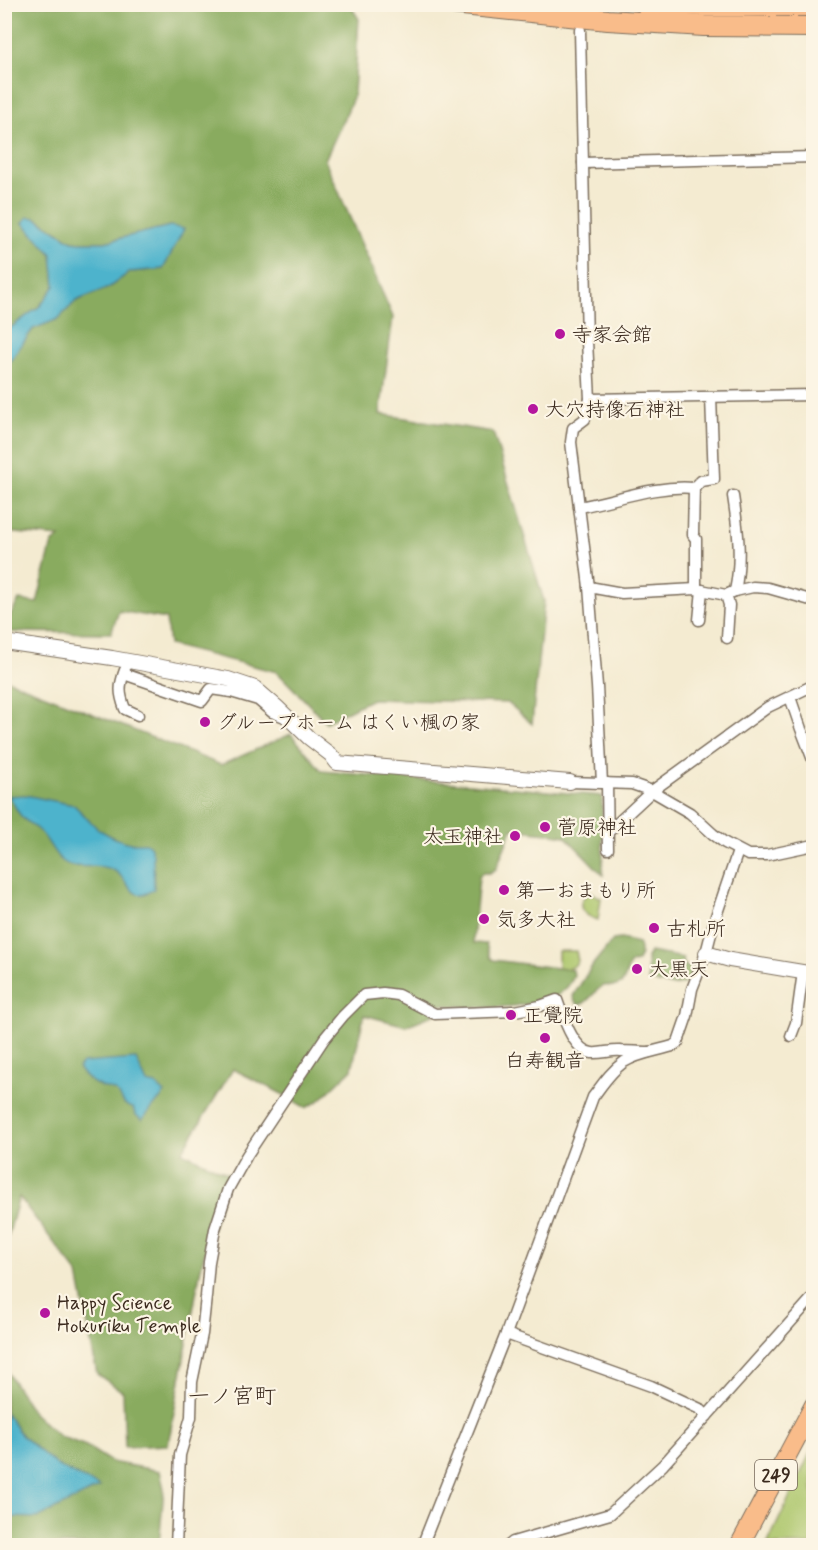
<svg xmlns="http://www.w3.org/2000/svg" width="818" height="1550" font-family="Mynerve,'Klee One',sans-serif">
<rect width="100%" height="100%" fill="#fcf5e5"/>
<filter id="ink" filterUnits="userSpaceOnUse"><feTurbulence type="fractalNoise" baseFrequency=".0167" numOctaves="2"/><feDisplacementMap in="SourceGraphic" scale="12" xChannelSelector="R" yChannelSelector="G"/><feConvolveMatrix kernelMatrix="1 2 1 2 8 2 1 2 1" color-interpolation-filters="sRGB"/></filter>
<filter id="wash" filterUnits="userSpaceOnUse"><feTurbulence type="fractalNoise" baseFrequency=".008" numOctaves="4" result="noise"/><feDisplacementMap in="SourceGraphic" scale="24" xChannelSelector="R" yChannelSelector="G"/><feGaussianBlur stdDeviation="1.35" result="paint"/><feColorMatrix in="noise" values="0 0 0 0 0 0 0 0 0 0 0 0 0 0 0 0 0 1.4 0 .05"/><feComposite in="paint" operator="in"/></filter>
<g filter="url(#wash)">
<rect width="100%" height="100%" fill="#f4ebd1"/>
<!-- green -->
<g fill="#acc66b" stroke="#747844" stroke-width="1.5">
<path d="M 590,892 L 601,898 L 598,920 C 582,915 573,904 590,892 Z"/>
<polygon points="558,951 576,951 578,961 574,966 567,969 558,968"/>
<polygon points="813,1447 813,1545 767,1545"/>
</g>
<!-- forest -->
<g fill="#89ab5f" stroke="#626a3e" stroke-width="1.5">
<polygon points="5,5 350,5 359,19 354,92 351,103 325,160 393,317 380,414 493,432 544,601 532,724 508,703 372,699 326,722 277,672 169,645 166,619 119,611 111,633 5,632 5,624 19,600 37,603 52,543 60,537 5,532 5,368 33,329 57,319 76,301 108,288 130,272 163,269 170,226 105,242 80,242 72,241 37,218 23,223 52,254 55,286 40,306 5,332"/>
<path d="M 5,679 L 221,765 L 291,734 L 322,771 L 602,796 L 603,875 L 565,836 L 547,833 L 512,829 L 496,869 L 489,873 L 482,873 L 479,877 L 473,940 L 474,943 L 486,944 L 490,957 L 493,960 L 573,970 L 574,976 C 571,983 565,990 559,994 C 553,999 544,1000 537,1002 C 500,1011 461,1007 424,1003 L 435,1014 L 406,1026 L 364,1015 L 352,1069 L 320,1100 L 306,1108 L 286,1096 L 233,1069 L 182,1152 L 229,1174 L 202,1262 L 168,1445 L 125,1447 L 123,1392 L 97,1374 L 78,1274 L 19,1197 L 5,1247 Z"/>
<path d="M 621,939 L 638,943 C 641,949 641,957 637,962 L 631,963 C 626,969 627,978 621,984 C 614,989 610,984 603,986 C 595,988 579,1019 573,996 L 594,963 L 613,940 Z"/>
<polygon points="650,952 683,958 684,965 691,968 688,982 674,986 648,981 647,958"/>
<polygon points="4,1367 34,1414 59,1436 86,1446 111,1462 160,1471 164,1489 159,1545 5,1545 5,1513 10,1517 99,1487 58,1466 22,1436 5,1412"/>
</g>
<!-- water -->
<g fill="#4db3cc" stroke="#446e75" stroke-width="1.5">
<polygon points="28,217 36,218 72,241 80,242 105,242 170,226 184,229 163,269 130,272 108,288 76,301 58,319 33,329 5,368 5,332 40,306 55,286 52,254 23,223"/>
<path d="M 25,795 L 74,805 L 98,829 L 114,838 L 130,843 L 146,843 L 150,846 L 153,854 L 154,889 C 131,906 129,879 115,871 C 102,863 87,868 74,866 C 57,864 52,845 42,834 C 36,827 27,823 21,816 C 16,810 13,802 9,796 Z"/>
<path d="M 136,1059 L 147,1083 L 156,1085 L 165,1093 L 142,1120 L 135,1114 L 133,1108 C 120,1105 124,1098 116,1092 C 112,1089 106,1088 102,1087 C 91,1083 84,1077 78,1068 L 82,1063 Z"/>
<polygon points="5,1412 22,1436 58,1466 100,1487 37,1518 9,1517 5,1513"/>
</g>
</g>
<g filter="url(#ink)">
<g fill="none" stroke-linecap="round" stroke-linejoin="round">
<defs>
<g id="minor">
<polyline points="580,30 587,341 590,399 585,419 573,428 571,442 589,587 597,686 602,783"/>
<polyline points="583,163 814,157"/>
<polyline points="590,399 814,395"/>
<path d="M 733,496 C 738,529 742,558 735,591"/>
<path d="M 579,507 C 618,500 654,485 694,488"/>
<polyline points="589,587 622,593 696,589 726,595 735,591 753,587 768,588 814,601"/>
<polyline points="696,589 696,539 693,535 694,488 701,481 714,479 711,397"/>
<polyline points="726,595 729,605 727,638"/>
<polyline points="699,620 702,590"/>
<path d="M 125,670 C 119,686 119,693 125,709 L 138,715"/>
<polyline points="124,674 202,701 211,689 231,692 258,700 272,712 285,717"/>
<polyline points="790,697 801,729 813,760"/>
<polyline points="570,782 632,784 652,791 690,813 713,834 725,843 748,855 767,855 814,845"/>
<polyline points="607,783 608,849"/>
<polyline points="608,832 652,791 768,707 814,685"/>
<polyline points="791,1036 796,1023 803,972"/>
<polyline points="506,1334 651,1386 700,1409 707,1416"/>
<path d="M 176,1546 L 180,1455 L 191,1417 L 192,1382 L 202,1334 L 206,1297 L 209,1262 L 215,1229 L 228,1189 L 247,1155 L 324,1039 L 343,1016 L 364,995 L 383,993 L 398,995 L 435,1014 L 515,1011 L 540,1006 L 557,1000 C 563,1016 573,1051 592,1053 C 601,1054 611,1050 621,1051 C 630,1051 640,1052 649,1052"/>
<path d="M 422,1546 L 506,1334 L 593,1097 C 602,1085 611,1071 624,1062 C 638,1053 657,1051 673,1046 L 678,1042 L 687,1016 L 692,989 L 706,953 L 714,922 L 738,851"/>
<polyline points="508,1546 513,1542 610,1514 663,1465 814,1296"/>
</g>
<g id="tertiary">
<polyline points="4,642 112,658 228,679 255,688 277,707 309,738 331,755 337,763 570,782"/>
<polyline points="706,953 730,960 814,974"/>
</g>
<polyline id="trunk" points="739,1546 814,1405"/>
<g id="motorway">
<polyline points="453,4 608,20 704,26 814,27"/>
<polyline points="645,4 703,6 814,6"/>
</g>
</defs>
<!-- minor casing -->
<use href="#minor" stroke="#7c6e5d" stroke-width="13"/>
<!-- tertiary casing -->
<use href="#tertiary" stroke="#7c6e5d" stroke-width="16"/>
<!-- trunk casing -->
<use href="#trunk" stroke="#7c6e5d" stroke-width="20"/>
<!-- motorway casing -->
<use href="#motorway" stroke="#7c6e5d" stroke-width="22"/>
<!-- minor -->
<use href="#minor" stroke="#fff" stroke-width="10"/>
<!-- tertiary -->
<use href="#tertiary" stroke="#fff" stroke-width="14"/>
<!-- trunk -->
<use href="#trunk" stroke="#f9bc8a" stroke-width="18"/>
<!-- motorway -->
<use href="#motorway" stroke="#f9bc8a" stroke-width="20"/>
</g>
</g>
<!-- markers -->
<g fill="#b5179e" stroke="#fcf5e5" stroke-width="2">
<circle cx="560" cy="334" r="6"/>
<circle cx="533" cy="409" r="6"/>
<circle cx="205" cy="722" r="6"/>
<circle cx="545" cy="827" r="6"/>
<circle cx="515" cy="836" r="6"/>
<circle cx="504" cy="890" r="6"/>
<circle cx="484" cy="919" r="6"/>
<circle cx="654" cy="928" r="6"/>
<circle cx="637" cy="969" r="6"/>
<circle cx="511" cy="1015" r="6"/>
<circle cx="545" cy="1038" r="6"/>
<circle cx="45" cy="1313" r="6"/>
</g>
<g text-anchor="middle" stroke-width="4.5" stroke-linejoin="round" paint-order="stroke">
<!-- shield labels -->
<rect fill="#fcf5e5" stroke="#75675a" stroke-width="1.5" x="755" y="1460" width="42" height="30" rx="4.5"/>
<g font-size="18" font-weight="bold" fill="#3b2a1e">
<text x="776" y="1481">249</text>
</g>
<!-- poi labels -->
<g font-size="20" fill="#3b2a1e" stroke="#fcf5e5" text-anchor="start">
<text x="572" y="341">寺家会館</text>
<text x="545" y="416">大穴持像石神社</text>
<text x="217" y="729">グループホーム はくい楓の家</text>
<text x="557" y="834">菅原神社</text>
<text x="503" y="843" text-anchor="end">太玉神社</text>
<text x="516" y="897">第一おまもり所</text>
<text x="496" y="926">気多大社</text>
<text x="666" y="935">古札所</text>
<text x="649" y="976">大黒天</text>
<text x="523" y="1022">正覺院</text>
<text x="545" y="1067" text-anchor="middle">白寿観音</text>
<text x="57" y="1309">Happy Science<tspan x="57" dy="23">Hokuriku Temple</tspan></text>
</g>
<!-- quarter labels -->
<g font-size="22" fill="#3b2a1e" stroke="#fcf5e5">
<text x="232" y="1403">一ノ宮町</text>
</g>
</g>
<!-- margin -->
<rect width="818" height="1550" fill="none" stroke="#fcf5e5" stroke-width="24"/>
</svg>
